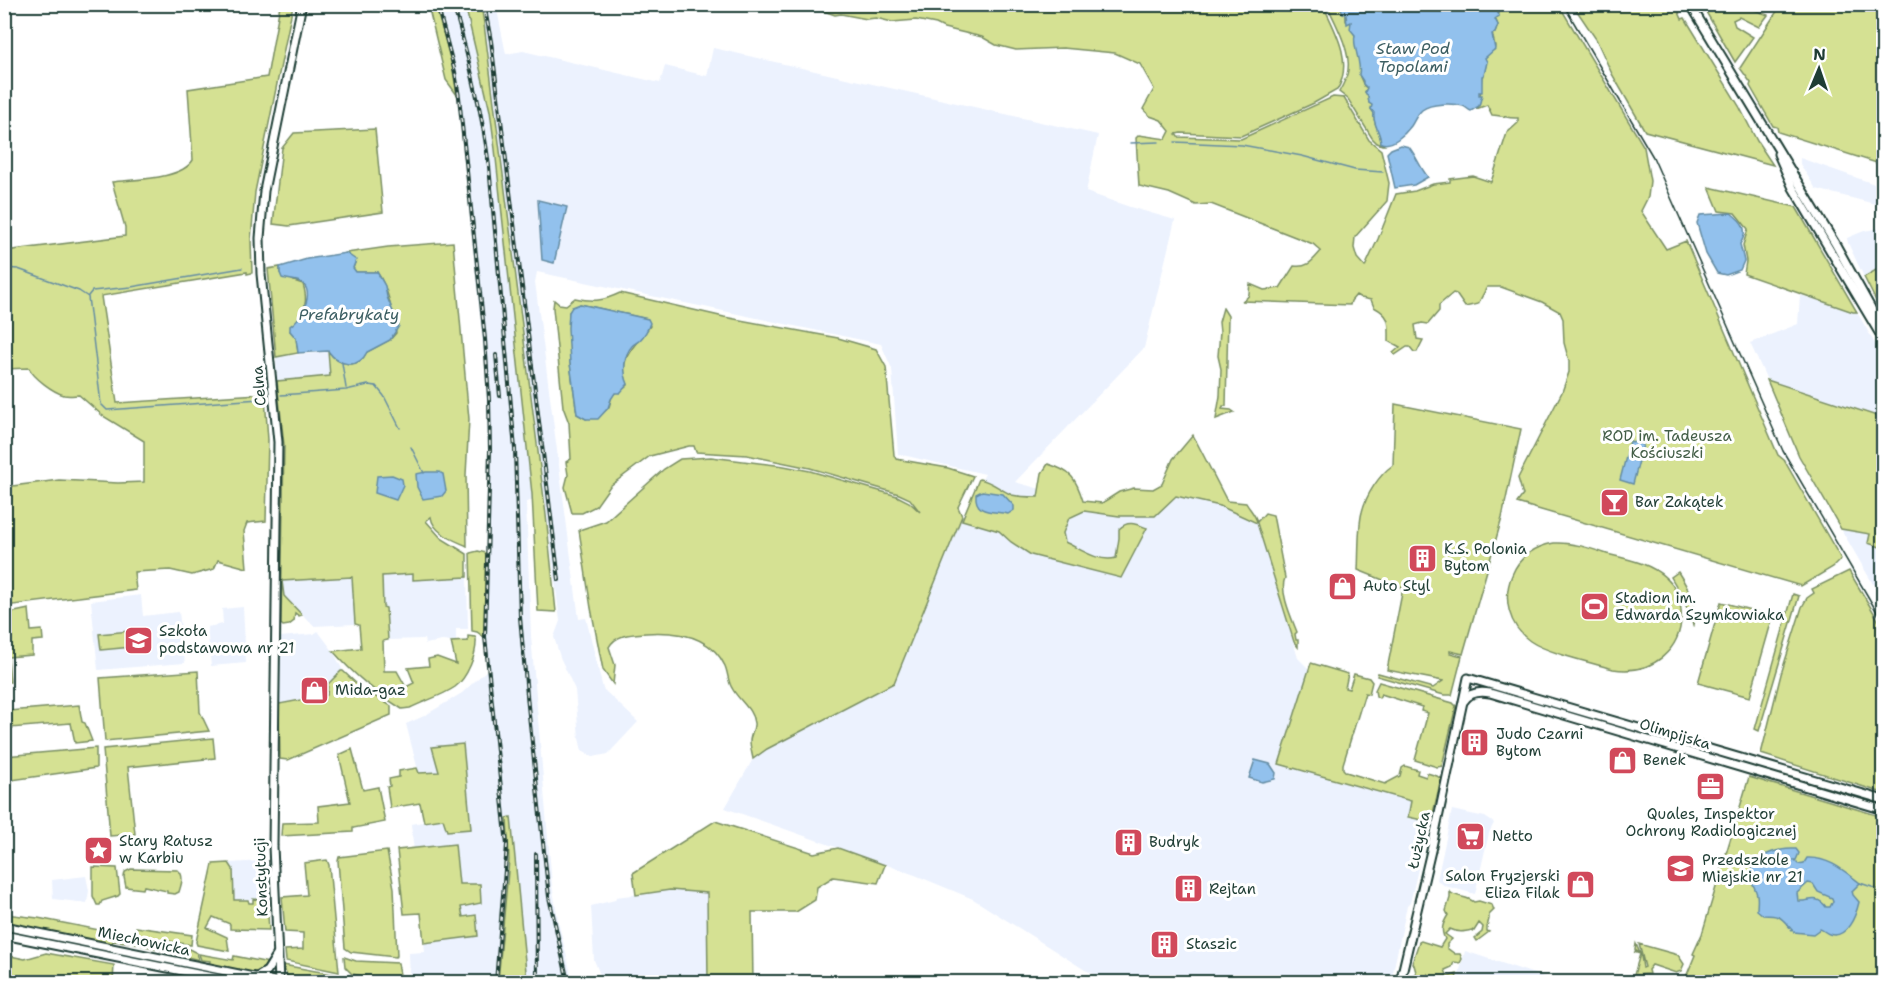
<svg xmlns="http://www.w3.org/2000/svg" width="1888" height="987" font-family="'Shantell Sans',sans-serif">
<rect width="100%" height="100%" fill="#fff"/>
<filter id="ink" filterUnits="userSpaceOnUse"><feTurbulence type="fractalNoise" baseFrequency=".0167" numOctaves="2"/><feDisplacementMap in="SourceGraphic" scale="12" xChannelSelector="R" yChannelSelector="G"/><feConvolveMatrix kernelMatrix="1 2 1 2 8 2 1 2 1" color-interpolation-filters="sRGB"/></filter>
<g filter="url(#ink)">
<!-- built -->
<g fill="#ecf2fe">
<polygon points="435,5 496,5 506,54 523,51 660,83 665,66 707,76 713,48 1098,135 1086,192 1130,207 1175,220 1144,348 1015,482 1083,501 1102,503 1176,496 1220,506 1257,523 1298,658 1309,669 1279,764 1412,801 1408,817 1429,822 1410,903 1407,906 1391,982 1113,982 1085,970 973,899 915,875 725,808 753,759 767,749 894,683 962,516 985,474 898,454 892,369 881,344 537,272 535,282 579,619 586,618 603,689 638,722 608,754 593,757 582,751 579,738 575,690 560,657 554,637 560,621 544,497 526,502 531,636 552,885 559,925 573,982 527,982 511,818 507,818 509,860 498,982 410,982 409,953 425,952 411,824 442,819 439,772 419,774 406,724 424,716 462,693 487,670 483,619 488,457 486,374 457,95 451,59"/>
<polygon points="1800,158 1883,187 1883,206 1816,189 1800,164"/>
<polygon points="1880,228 1883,237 1883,266 1864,277 1848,243 1847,238 1864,231"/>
<polygon points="1800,295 1853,312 1857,312 1883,358 1883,418 1767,380 1750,343 1798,324"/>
<polygon points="328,352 331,376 277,381 276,357"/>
<polygon points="1841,529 1870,534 1868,543 1883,548 1883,586 1873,584"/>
<polygon points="413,574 414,580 467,577 468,629 456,629 456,642 442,641 425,644 424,639 388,640 386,608 383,608 382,576"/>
<polygon points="352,577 355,624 314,626 283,596 282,581"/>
<polygon points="141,595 143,616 179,612 185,663 98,670 91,601"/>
<polygon points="243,607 246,663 211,666 207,627 223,624 222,609"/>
<polygon points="318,631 333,651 343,671 328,684 328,695 279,704 280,637 314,634"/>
<polygon points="1452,810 1485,817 1494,823 1489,833 1475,894 1445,886 1437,880"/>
<polygon points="264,861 268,865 269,903 265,899 234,900 233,869 229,863"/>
<polygon points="86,876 89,891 87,903 53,899 52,880"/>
<polygon points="670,890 708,893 708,982 603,982 594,960 591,906 615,900 616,897"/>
<polygon points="1465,951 1559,982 1457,982"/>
</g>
<!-- green -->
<g fill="#d5e193" stroke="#7a8f64" stroke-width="1.5" fill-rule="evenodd">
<path d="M 1497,4 L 1559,5 L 1644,147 L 1650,181 L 1648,197 L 1641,211 L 1666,249 L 1686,241 L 1778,455 L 1784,460 L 1841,559 L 1833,567 L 1801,586 L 1517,503 L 1523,495 L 1518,478 L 1562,392 L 1569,372 L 1569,361 L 1564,343 L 1563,319 L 1560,312 L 1542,302 L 1501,287 L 1487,287 L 1478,304 L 1465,307 L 1456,294 L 1453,293 L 1439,305 L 1439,311 L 1428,324 L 1422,323 L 1415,325 L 1417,339 L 1423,340 L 1417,352 L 1414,352 L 1410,347 L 1407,347 L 1395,355 L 1393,353 L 1400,347 L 1389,341 C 1389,323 1391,316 1374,307 L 1371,300 L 1361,298 L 1356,295 L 1351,301 L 1350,305 L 1242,301 C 1252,296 1248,293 1250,284 L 1264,290 L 1280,288 L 1294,266 C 1308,268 1312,261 1321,251 L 1313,244 L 1211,204 L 1196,205 L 1169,193 L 1139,186 L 1136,138 L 1139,135 L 1166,139 L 1170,131 L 1161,120 L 1150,116 L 1143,109 L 1154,89 L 1140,64 L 1115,53 L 1063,48 L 1016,50 L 996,45 L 982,37 L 944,28 L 936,24 L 916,20 L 892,22 L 876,18 L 867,19 L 841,14 L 835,15 L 806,5 L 1323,5 C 1335,30 1354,63 1337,90 L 1314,103 L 1241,136 L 1181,133 L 1176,134 L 1178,137 L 1241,139 L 1333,97 L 1344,98 L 1369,140 L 1381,150 L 1389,183 L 1387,201 L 1355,237 L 1354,248 L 1357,258 L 1365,267 L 1378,239 L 1396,194 L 1415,191 L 1433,184 L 1450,182 L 1450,179 L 1473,176 L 1491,182 L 1507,133 L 1518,123 L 1518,118 C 1509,119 1501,115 1492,115 L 1487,105 L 1476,109 L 1479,106 L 1482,76 L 1484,75 L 1486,64 L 1485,58 L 1489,52 L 1494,50 L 1495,46 L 1492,33 L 1495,33 L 1498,25 L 1495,18 L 1499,16 L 1496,7 Z"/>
<polygon points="1657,4 1678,10 1682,19 1685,18 1739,106 1757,141 1773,165 1645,131 1612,74 1596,39 1573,5"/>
<path d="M 280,5 L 293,5 L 255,192 L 251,240 L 252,273 L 247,274 L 247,272 L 101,296 L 117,403 L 259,394 L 258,382 L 264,383 L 268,440 L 266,521 L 247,523 L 244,531 L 247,568 L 218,560 L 214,569 L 192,575 L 170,570 L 134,572 L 136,590 L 5,606 L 5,487 L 59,480 L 118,483 L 144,482 L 144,441 L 103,416 L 79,395 C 75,395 69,396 64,395 C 53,392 34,378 29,368 L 5,369 L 5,251 L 125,236 L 125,227 L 112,182 C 134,179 181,180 193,160 L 188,89 L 267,77 Z"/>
<polygon points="428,5 435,5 451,59 457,95 446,80"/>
<polygon points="465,5 481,5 484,24 546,515 556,612 538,611 532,494 495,149 490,111"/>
<path d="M 1327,5 L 1341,6 L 1342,12 L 1346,15 L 1346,21 L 1351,22 L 1353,32 L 1355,35 L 1356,49 L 1361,68 L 1360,77 L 1364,86 L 1367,88 L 1365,92 L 1368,96 L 1369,103 L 1372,105 L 1371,109 L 1374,113 C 1372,123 1381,132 1381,143 L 1384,145 L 1382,145 L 1377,143 L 1372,138 L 1348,99 L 1339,92 C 1343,85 1347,78 1348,70 C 1351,51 1335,22 1327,5 Z"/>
<polygon points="1702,5 1756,5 1755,10 1768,15 1759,27 1739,17 1733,20 1735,26 1753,37 1735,62"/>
<polygon points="1781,5 1883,5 1883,165 1778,132 1777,127 1773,126 1750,86 1751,83 1740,68"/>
<polygon points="375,129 383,212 289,226 273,224 282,148 294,133"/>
<polygon points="1709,187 1796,207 1857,312 1853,312 1744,274 1746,261 1743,245 1748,229 1735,213 1719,211"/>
<path d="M 453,242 L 469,419 L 466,475 L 467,546 C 454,540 433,533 431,517 L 426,521 L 441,538 L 467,554 L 467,577 L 413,580 L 413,574 L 382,576 L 383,607 L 386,608 L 388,640 L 383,641 L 384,671 L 397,671 L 406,687 L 414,683 L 408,668 L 429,666 L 428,659 L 437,657 L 456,664 L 451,642 L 468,641 L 468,636 L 475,637 L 476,639 C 477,654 467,678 455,687 C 442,696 424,701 410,708 L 402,709 C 374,691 355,676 333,651 L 361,648 L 359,625 L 355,624 L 352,577 L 282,581 L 284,596 L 302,615 L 299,616 L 295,613 L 294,621 L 289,625 L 283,626 L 281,624 L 284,445 L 277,381 L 330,376 L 328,351 C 339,366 358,370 367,352 L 390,340 L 396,333 C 392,312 389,289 377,272 L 356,272 L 353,268 L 355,263 L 346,253 L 388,247 Z"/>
<polygon points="1883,266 1883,315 1864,277"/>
<path d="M 280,267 L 280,273 L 294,281 L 303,284 C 310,306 302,313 290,331 L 296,338 L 298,353 L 276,357 L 268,269 Z"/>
<path d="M 620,293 L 724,317 L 838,338 L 876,349 L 886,367 L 894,455 L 896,459 L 948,468 L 973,476 L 958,507 L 962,516 L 894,683 L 767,749 L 753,759 C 752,753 750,747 750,741 C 750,735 755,729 754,723 C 753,709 738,700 732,688 C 728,682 728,673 725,666 C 711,636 676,631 646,633 C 632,634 616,634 609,647 L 615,665 L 613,684 L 603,670 L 591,608 L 579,530 L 606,521 L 664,469 L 680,459 L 711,457 L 784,466 L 810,471 L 897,496 L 909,502 L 920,512 L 910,499 L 899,494 L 810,468 L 747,455 L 696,452 L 694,446 L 689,446 L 650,456 L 610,486 L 596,506 L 582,513 L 572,513 L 565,487 L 568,475 L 566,462 L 571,459 L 569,423 L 563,407 L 553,308 L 554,300 L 559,304 L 566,305 L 575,298 C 594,302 603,301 620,293 ZM 580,304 L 647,319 L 650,326 C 636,346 616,357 628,385 C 624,390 620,389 615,393 C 610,397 611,402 609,407 C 605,414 593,416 586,419 L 577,414 L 570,363 L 569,312 Z"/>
<polygon points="1223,308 1228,316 1226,406 1223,406 1222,409 1231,410 1234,412 1216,419 1220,396 1221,369 1218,356 1220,332 1219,322"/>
<polygon points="1767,380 1883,418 1883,548 1868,543 1870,534 1841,529 1799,456"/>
<path d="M 1395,404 L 1521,429 L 1502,518 L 1463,654 L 1450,651 L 1450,653 L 1462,656 L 1452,695 L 1444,695 L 1377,676 L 1378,673 L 1433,688 L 1443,681 L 1387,670 L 1403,588 L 1358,570 C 1359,554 1358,526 1362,512 C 1366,495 1379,475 1393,465 Z"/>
<path d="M 1193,435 L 1227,501 L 1246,503 C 1250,510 1255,514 1257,522 L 1265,513 L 1273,515 L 1285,578 C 1279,591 1292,619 1297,632 L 1295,634 L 1296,640 L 1298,640 L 1298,647 L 1294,642 L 1257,523 L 1220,506 L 1176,496 L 1155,516 L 1119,516 L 1084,511 L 1069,518 L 1063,533 L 1065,542 C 1080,549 1099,563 1116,558 L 1119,538 L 1119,529 C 1128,520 1136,524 1147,528 L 1121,578 L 1031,555 L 1011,542 L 999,531 L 962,520 L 979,479 C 992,481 1000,490 1012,495 C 1020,497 1029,497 1038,497 L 1042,473 L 1048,464 C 1071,471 1076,478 1083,501 L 1102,503 L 1119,492 L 1134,488 L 1153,489 L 1162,484 L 1173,459 Z"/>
<path d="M 1554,543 C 1572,542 1590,548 1607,554 C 1627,559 1650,563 1666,578 C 1675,586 1680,598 1681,610 C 1684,651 1651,675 1613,669 C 1592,663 1547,653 1530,641 C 1509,626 1502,599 1512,575 C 1519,557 1535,546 1554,543 Z"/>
<polygon points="478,551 486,553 484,637 477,632 472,631 470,553"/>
<polygon points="1849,571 1883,628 1883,793 1761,754 1781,674 1802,607 1807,598 1814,593 1812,589"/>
<path d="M 1678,572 C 1689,589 1697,604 1693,625 L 1684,600 L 1671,577 Z"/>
<polygon points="1793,594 1799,596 1759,731 1755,729"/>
<polygon points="1721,602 1773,616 1750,697 1698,683"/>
<polygon points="29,609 31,631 42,630 43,640 32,641 32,655 8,657 10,682 5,682 5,614"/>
<polygon points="130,631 132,647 101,650 99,634"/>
<polygon points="1311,663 1348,674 1345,688 1349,689 1354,674 1369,678 1372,682 1369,694 1365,693 1343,764 1343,769 1346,772 1385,784 1400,776 1402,768 1405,766 1418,770 1417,774 1426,777 1427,773 1437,776 1441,779 1431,822 1408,817 1411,801 1279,764"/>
<polygon points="198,671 200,712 209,731 105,741 100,678"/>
<polygon points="341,671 343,671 361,688 391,706 391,715 288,760 280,759 279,704 327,695 328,684"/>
<polygon points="1379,682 1453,703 1456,706 1442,766 1437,767 1415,760 1428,713 1421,711 1422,707 1381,694 1379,698 1376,696 1375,690"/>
<polygon points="79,705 82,722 85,723 92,741 75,743 71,723 10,728 9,711"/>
<polygon points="213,738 215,758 128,767 135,834 110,836 103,749"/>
<polygon points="463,744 471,829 447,831 443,819 424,822 420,803 390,808 387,787 390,786 389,779 399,777 399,771 417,768 419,773 439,772 432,747"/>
<polygon points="96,748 96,768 5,781 5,756"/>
<polygon points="352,749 363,790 378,787 385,822 353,828 353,832 281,836 282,823 319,822 318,806 350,802 339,755"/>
<polygon points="1749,777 1883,817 1883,982 1684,982 1695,955 1693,954 1702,934"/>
<polygon points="511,817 527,982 498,982 509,860 507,818"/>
<polygon points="715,821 814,853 838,848 885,865 878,883 833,877 817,887 815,900 796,912 752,912 753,982 708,982 707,893 670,890 636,895 633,873"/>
<polygon points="455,844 459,884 480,884 481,903 461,907 463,917 476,915 478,936 424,943 421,913 404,914 397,850"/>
<polygon points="387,851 394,888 397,956 395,957 351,952 345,948 338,861 339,857"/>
<polygon points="327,860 329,865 339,972 286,961 285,950 303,949 303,933 285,932 282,897 307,895 304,863"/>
<polygon points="229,863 233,869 234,900 248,900 249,903 253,903 253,899 267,900 269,930 230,929 230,924 213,917 207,928 227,937 229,951 197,945 196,942 213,864"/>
<polygon points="93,867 117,868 120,894 118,896 102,901 100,905 97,905 93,896"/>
<path d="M 131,869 L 178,870 C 185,876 181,885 179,892 L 175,894 L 167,893 L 167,891 L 144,886 L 143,889 L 126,887 L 124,877 L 125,872 Z"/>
<path d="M 1450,892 C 1457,898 1467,896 1474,902 L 1479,901 L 1492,905 L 1494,910 L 1489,915 C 1490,921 1486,925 1487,931 L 1489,932 L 1477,941 L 1475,938 L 1482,932 L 1483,927 L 1479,923 L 1474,931 L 1472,930 C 1464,932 1458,933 1450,929 L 1445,934 L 1452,939 L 1447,944 L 1447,948 L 1455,954 L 1460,954 L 1462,959 L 1460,963 L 1454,962 L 1452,967 L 1445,970 L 1448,977 L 1457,974 L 1456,982 L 1434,982 L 1437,977 L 1432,977 L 1428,974 L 1428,982 L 1409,982 L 1416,972 L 1414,965 L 1412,963 L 1419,942 L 1421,941 L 1440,947 L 1445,939 C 1440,930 1443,923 1448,915 L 1446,911 L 1450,898 Z"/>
<polygon points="5,914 38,918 130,936 129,942 113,941 111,945 5,923"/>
<polygon points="136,927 192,935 191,945 134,935"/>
<polygon points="134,937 187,948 197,953 199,960 134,943"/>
<polygon points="1636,944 1641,956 1643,968 1645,967 1639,944 1678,955 1684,964 1681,971 1676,973 1652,965 1648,970 1649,974 1634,975 1640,954 1634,952 1638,952 1635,950"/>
<polygon points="46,953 114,965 113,982 5,982 5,955 25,959"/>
<path d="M 199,954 L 233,960 L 234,956 L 269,963 C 257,982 227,969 209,965 L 210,961 L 201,960 Z"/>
<polygon points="344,957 356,961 398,963 401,981 396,982 352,974 345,967"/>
<polygon points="283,965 375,982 299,982 287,976"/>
</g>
<!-- water -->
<g fill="#92c1ed" stroke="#648ca3" stroke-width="1.5" fill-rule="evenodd">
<path d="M 1338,5 L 1497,5 L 1496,7 L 1499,16 L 1495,19 L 1498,25 L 1495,33 L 1492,34 L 1495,49 L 1485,58 L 1487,62 L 1484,75 L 1482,76 L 1482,92 L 1479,92 L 1479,95 L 1482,95 L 1479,106 L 1471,111 C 1468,110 1466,107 1463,106 C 1452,103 1431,103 1422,110 C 1416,115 1415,120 1411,126 C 1405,134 1392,147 1381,143 C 1381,133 1372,123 1374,113 L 1371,109 L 1372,105 L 1369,103 L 1368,97 L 1365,92 L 1367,88 L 1363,84 L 1363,81 L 1359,75 C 1362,61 1352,47 1355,35 L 1350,29 L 1351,22 L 1347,24 L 1346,15 L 1342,12 L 1341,6 Z"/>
<path d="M 1401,145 L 1409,147 C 1417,157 1420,168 1428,177 L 1414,185 L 1395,188 L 1387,153 L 1391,149 Z"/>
<polygon points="538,200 567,207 554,263 542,260"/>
<path d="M 1731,213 C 1743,222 1749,230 1740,244 L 1744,261 L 1740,270 L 1726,275 L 1717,273 L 1706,254 L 1697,223 L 1700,215 Z"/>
<path d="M 346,253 L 356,260 L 353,268 L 356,272 L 377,272 L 385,286 L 387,297 L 399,326 L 390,340 L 367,352 C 358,370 339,366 328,351 L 298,353 L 296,338 L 290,331 L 290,326 C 301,320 315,293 302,283 C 298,280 288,280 282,278 L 280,273 L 280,267 L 307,259 Z"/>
<path d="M 580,304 L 648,319 L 650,323 C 648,329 644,336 640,340 C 637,343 634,343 632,346 C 623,356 623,373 628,384 L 620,393 L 615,393 L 611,399 L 608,408 L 598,419 L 586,419 L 577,414 L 570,363 L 568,328 L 569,312 L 572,307 Z"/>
<polygon points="1630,441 1643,445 1633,484 1620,480"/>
<polygon points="426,472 439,472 443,474 446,491 442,496 423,499 417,487 416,474"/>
<polygon points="392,475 402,479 403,485 396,500 375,493 377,476"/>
<path d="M 982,491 L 1003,494 L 1014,506 L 1014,510 L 1008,514 C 996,510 974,516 976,494 Z"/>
<polygon points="1255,760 1270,764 1276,773 1275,779 1262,782 1249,778"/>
<path d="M 1796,849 L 1799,853 L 1796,860 L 1794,860 L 1798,864 L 1804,863 L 1807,858 C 1829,857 1844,871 1860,883 L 1852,891 L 1853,895 L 1859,902 C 1856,915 1847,940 1829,934 C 1826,933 1823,930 1820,929 L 1813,934 L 1794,932 C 1781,919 1784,915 1763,915 L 1757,910 C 1757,905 1758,899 1757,895 C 1756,889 1751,883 1751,876 C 1751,855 1779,848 1796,849 ZM 1808,883 L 1813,884 L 1818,892 L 1832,898 L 1833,901 L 1830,907 L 1826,907 C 1816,894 1810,902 1798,901 L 1797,893 Z"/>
</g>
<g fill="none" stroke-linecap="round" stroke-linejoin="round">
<!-- stream -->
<g stroke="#648ca3" stroke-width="1.5">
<polyline points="1175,142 1242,145 1302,156 1355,170 1383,172"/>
<polyline points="1130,143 1159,142"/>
<polyline points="4,268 18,269 79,291 88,297 101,404 107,410 260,399"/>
<polyline points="88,296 92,291 131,287 242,268"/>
<polyline points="342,363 346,388"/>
<polyline points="281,395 346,390 368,385 376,386 384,396 400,428"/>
<polyline points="411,447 424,473"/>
<polyline points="1860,883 1875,888"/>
<polyline points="1878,889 1884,890"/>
</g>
<defs>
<g id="secondary">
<polyline points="1690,4 1836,245 1871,308 1884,334"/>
<polyline points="1778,154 1793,188 1884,341"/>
<path d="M 1464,701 C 1470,692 1479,691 1490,693 L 1884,810"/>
<polyline points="4,926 279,982"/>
<polyline points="4,935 237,982"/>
<polyline points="256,978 267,971 277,955"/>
<polyline points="279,982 273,846 278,442 261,274 260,238 264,191 302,4"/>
<polyline points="1400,982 1433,842 1468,678 1884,800"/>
</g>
</defs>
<!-- secondary casing -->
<use href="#secondary" stroke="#1f3d34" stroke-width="11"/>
<!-- secondary -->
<use href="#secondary" stroke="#fff" stroke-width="7"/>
<!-- tram -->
<polyline stroke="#1f3d34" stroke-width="1.5" points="1563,4 1653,157 1783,451 1884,624"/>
<defs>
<g id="rail">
<polyline points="437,4 455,72 459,97 485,339 489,399 490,450 485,637 507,845 496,982"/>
<path d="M 453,4 C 469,58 482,111 489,166 L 515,449 L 520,617 L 528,706 L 549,897 L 568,982"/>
<polyline points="484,4 491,41 559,580"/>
<polyline points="496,355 500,396"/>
<polyline points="536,854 537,982"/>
</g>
</defs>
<!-- rail casing -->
<use href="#rail" stroke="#1f3d34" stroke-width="4"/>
<!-- rail -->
<use href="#rail" stroke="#fff" stroke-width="1.5" stroke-dasharray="4.5" stroke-linecap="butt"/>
</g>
</g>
<!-- icons -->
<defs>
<symbol id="bar-square" viewBox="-11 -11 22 22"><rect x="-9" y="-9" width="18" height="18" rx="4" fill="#d1495b" stroke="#fff"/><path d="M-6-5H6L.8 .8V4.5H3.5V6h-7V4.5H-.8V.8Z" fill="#fff"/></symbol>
<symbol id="building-square" viewBox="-11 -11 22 22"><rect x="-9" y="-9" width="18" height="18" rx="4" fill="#d1495b" stroke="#fff"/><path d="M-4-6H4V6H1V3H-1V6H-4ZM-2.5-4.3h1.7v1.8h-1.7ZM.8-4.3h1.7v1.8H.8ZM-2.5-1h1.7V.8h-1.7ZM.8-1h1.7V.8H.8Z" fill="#fff"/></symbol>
<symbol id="shop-square" viewBox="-11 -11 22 22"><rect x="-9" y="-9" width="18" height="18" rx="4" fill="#d1495b" stroke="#fff"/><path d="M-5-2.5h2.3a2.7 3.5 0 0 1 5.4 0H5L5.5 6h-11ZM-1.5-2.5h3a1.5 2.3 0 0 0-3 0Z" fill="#fff"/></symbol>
<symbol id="stadium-square" viewBox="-11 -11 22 22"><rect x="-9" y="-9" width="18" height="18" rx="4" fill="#d1495b" stroke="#fff"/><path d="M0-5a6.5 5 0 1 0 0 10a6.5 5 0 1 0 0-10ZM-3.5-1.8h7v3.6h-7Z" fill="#fff"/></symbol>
<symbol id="school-square" viewBox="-11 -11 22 22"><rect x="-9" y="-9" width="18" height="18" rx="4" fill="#d1495b" stroke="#fff"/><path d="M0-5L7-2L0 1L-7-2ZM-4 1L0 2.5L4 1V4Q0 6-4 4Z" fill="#fff"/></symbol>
<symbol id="office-square" viewBox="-11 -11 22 22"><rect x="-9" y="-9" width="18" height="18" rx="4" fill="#d1495b" stroke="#fff"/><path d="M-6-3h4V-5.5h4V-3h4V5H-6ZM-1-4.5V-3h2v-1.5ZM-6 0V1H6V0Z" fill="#fff"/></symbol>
<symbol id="supermarket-square" viewBox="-11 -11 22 22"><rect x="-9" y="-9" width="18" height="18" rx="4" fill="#d1495b" stroke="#fff"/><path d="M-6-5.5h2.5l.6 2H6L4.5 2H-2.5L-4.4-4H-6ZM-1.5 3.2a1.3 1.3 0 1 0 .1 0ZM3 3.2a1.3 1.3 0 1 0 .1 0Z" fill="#fff"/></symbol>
<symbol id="sight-square" viewBox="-11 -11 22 22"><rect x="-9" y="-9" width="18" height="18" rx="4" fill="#d1495b" stroke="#fff"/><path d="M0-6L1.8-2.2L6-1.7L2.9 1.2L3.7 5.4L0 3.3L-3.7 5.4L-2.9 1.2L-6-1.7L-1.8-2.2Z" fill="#fff"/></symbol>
</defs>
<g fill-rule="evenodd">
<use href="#bar-square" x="1598" y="486" width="33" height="33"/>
<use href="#building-square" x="1406" y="542" width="33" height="33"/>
<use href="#shop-square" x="1326" y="570" width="33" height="33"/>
<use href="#stadium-square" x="1578" y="590" width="33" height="33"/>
<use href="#school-square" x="122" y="624" width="33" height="33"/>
<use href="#shop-square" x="298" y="674" width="33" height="33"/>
<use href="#building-square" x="1458" y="726" width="33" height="33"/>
<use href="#shop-square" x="1606" y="744" width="33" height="33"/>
<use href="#office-square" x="1694" y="770" width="33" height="33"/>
<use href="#supermarket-square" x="1454" y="820" width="33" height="33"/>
<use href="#building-square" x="1112" y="826" width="33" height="33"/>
<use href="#sight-square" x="82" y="834" width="33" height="33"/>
<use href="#school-square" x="1664" y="852" width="33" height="33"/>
<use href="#shop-square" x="1564" y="868" width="33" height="33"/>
<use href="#building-square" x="1172" y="872" width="33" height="33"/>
<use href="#building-square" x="1148" y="928" width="33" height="33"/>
</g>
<g text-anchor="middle" stroke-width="6" stroke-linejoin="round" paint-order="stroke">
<!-- street labels -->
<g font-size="15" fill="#1f3d34" stroke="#fff">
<text transform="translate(259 386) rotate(-95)" y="5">Celna</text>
<text transform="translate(1675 734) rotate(17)" y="5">Olimpijska</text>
<text transform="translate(1419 840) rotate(-78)" y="5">Łużycka</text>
<text transform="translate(261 877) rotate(-92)" y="5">Konstytucji</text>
<text transform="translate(144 941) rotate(12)" y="5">Miechowicka</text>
</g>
<!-- park labels -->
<g font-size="15" fill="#435e47" stroke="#fff">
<text x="1667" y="441">ROD im. Tadeusza<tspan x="1667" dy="17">Kościuszki</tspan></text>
</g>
<!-- poi labels -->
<g font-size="15" fill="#1f3d34" stroke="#fff" text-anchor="start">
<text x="1635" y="507">Bar Zakątek</text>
<text x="1444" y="554">K.S. Polonia<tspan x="1444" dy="17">Bytom</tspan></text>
<text x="1363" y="591">Auto Styl</text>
<text x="1615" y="603">Stadion im.<tspan x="1615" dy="17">Edwarda Szymkowiaka</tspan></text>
<text x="159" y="636">Szkoła<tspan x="159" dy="17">podstawowa nr 21</tspan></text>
<text x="335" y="695">Mida-gaz</text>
<text x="1496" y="739">Judo Czarni<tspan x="1496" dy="17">Bytom</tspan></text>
<text x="1643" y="765">Benek</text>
<text x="1711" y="819" text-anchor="middle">Quales, Inspektor<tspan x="1711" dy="17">Ochrony Radiologicznej</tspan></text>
<text x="1492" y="841">Netto</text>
<text x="119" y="846">Stary Ratusz<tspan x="119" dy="17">w Karbiu</tspan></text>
<text x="1149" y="847">Budryk</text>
<text x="1702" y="865">Przedszkole<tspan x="1702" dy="17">Miejskie nr 21</tspan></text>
<text x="1560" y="881" text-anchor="end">Salon Fryzjerski<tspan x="1560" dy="17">Eliza Filak</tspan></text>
<text x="1209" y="894">Rejtan</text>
<text x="1186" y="949">Staszic</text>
</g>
<!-- water labels -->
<g font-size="16" font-style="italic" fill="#3c5e62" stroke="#fff">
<text x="1413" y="54">Staw Pod<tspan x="1413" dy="18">Topolami</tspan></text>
<text x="349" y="320">Prefabrykaty</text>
</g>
</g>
<!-- margin -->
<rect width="1888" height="987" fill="none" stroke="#fff" stroke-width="24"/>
<rect x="12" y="12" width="1864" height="963" fill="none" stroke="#1f3d34" stroke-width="2" filter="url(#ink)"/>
<!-- north arrow -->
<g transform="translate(1819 69) rotate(2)" stroke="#ffffff" stroke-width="4.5" paint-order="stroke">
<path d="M0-4.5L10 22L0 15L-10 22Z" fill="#1f3d34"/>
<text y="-9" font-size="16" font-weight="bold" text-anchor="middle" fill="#1f3d34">N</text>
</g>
</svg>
